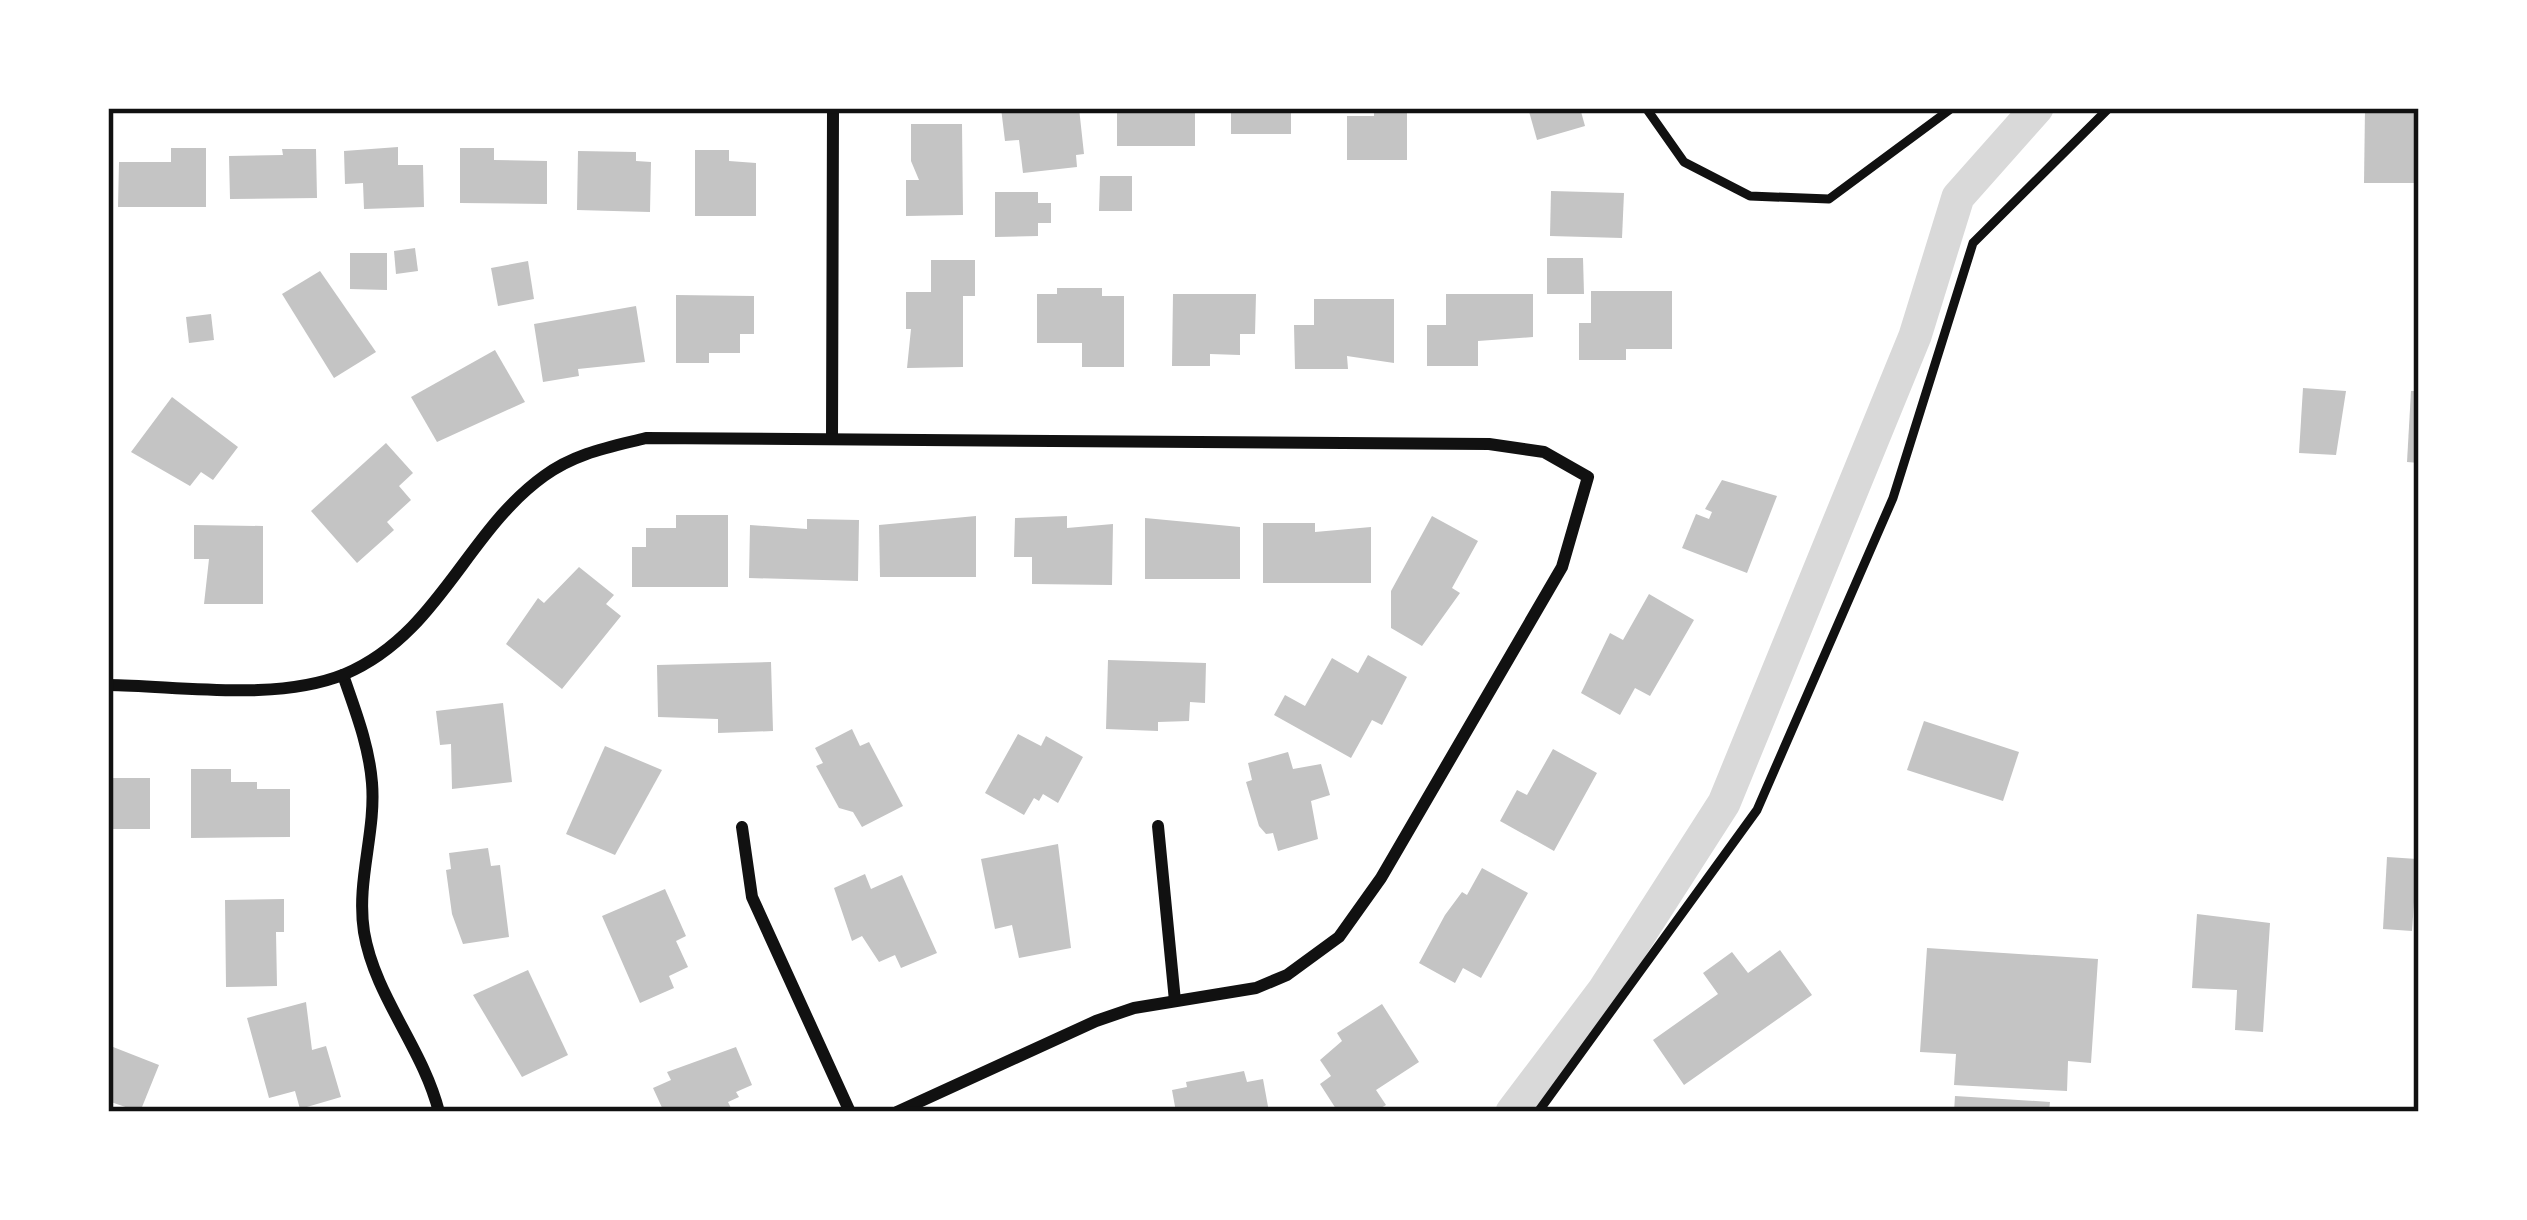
<svg xmlns="http://www.w3.org/2000/svg" width="2527" height="1220" font-family="Arial,sans-serif">
<rect width="100%" height="100%" fill="#fff"/>
<g fill="none" stroke-linecap="round" stroke-linejoin="round">
<!-- canal -->
<polyline stroke="#d9d9d9" stroke-width="33" points="1512,1112 1604,990 1724,803 1915,336 1958,197 2037,108"/>
</g>
<!-- building -->
<g fill="#c4c4c4">
<polygon points="1001,108 1079,108 1084,154 1076,155 1077,167 1023,173 1019,140 1005,141"/>
<polygon points="1111,108 1195,108 1195,146 1117,146 1117,113"/>
<rect x="1231" y="108" width="60" height="26"/>
<polygon points="1374,108 1407,108 1407,160 1347,160 1347,116 1374,116"/>
<polygon points="1528,108 1580,108 1585,126 1537,140"/>
<polygon points="2365,108 2419,108 2419,183 2364,183"/>
<polygon points="911,124 962,124 963,215 906,216 906,180 919,180 911,161"/>
<polygon points="398,147 398,165 423,165 424,207 364,209 363,183 345,184 344,151"/>
<polygon points="171,148 206,148 206,207 118,207 119,162 171,162"/>
<polygon points="460,148 494,148 494,160 547,161 547,204 460,203"/>
<polygon points="282,149 316,149 317,198 230,199 229,156 283,155"/>
<polygon points="695,150 729,150 729,161 756,163 756,216 695,216"/>
<polygon points="578,151 636,152 636,161 651,162 650,212 577,210"/>
<polygon points="1100,176 1132,176 1132,211 1099,211"/>
<polygon points="1551,191 1624,193 1622,238 1550,236"/>
<polygon points="995,192 1038,192 1038,203 1051,203 1051,223 1038,223 1038,236 995,237"/>
<polygon points="415,248 418,271 396,274 394,251"/>
<polygon points="350,253 387,253 387,290 350,289"/>
<polygon points="1547,258 1583,258 1584,294 1547,294"/>
<polygon points="931,260 975,260 975,296 963,296 963,367 907,368 911,329 906,329 906,292 931,292"/>
<polygon points="528,261 534,299 498,306 491,268"/>
<polygon points="320,271 376,352 334,378 282,294"/>
<polygon points="1057,288 1102,288 1102,296 1124,296 1124,367 1082,367 1082,343 1037,343 1037,294 1057,294"/>
<polygon points="1591,291 1672,291 1672,349 1626,349 1626,360 1579,360 1579,323 1591,323"/>
<polygon points="1173,294 1256,294 1255,334 1240,334 1240,355 1210,354 1210,366 1172,366"/>
<polygon points="1446,294 1533,294 1533,337 1478,341 1478,366 1427,366 1427,325 1446,325"/>
<polygon points="676,295 754,296 754,334 740,334 740,353 709,353 709,363 676,363"/>
<polygon points="1314,299 1394,299 1394,363 1347,356 1348,369 1295,369 1294,325 1314,325"/>
<polygon points="636,306 645,362 578,369 579,376 543,382 534,324"/>
<polygon points="211,314 214,340 189,343 186,317"/>
<polygon points="495,350 525,402 437,442 411,397"/>
<polygon points="2303,388 2346,391 2336,455 2299,453"/>
<polygon points="2411,391 2419,391 2419,463 2407,462"/>
<polygon points="172,397 238,447 213,480 201,472 190,486 131,452"/>
<polygon points="386,443 413,473 399,486 411,500 387,522 394,530 357,563 311,511"/>
<polygon points="1722,480 1777,496 1747,573 1682,548 1696,514 1709,519 1712,512 1705,509"/>
<polygon points="676,515 728,515 728,587 632,587 632,547 646,547 646,528 676,528"/>
<polygon points="976,516 976,577 880,577 879,525"/>
<polygon points="1067,516 1067,528 1113,524 1112,585 1032,584 1032,557 1014,557 1015,518"/>
<polygon points="1432,516 1478,541 1452,588 1460,593 1422,646 1391,628 1391,591"/>
<polygon points="1145,518 1240,527 1240,579 1145,579"/>
<polygon points="807,519 859,520 858,581 749,578 750,525 807,529"/>
<polygon points="1263,523 1315,523 1315,532 1371,527 1371,583 1263,583"/>
<polygon points="194,525 263,526 263,604 204,604 209,559 194,559"/>
<polygon points="579,567 614,595 606,604 621,616 562,689 506,644 538,598 544,603"/>
<polygon points="1649,594 1694,620 1650,696 1635,688 1620,715 1581,693 1610,633 1623,640"/>
<polygon points="1368,655 1407,677 1382,725 1372,720 1351,758 1274,715 1285,695 1305,706 1332,658 1358,673"/>
<polygon points="1108,660 1206,663 1205,703 1190,702 1189,721 1158,722 1158,731 1106,729"/>
<polygon points="771,662 773,731 718,733 718,719 658,717 657,665"/>
<polygon points="503,703 512,782 452,789 451,744 440,745 436,711"/>
<polygon points="1924,721 2019,752 2003,801 1907,770"/>
<polygon points="852,729 860,746 869,742 903,806 862,827 853,812 839,808 816,766 823,763 815,748"/>
<polygon points="1018,734 1041,746 1046,736 1083,757 1058,803 1043,794 1039,801 1034,798 1024,815 985,793"/>
<polygon points="605,746 662,770 615,855 566,834"/>
<polygon points="1553,749 1597,773 1554,851 1500,821 1517,790 1527,795"/>
<polygon points="1288,752 1293,769 1321,764 1330,795 1311,801 1318,839 1278,851 1273,833 1266,834 1259,826 1246,782 1252,780 1248,763"/>
<polygon points="191,769 231,769 231,782 257,782 257,789 290,789 290,837 191,838"/>
<rect x="108" y="778" width="42" height="51"/>
<polygon points="1058,844 1071,948 1019,958 1012,925 995,929 981,859"/>
<polygon points="488,848 491,866 500,865 509,937 463,944 452,914 446,870 451,869 449,853"/>
<polygon points="2387,857 2417,859 2412,931 2383,929"/>
<polygon points="1482,868 1528,893 1481,978 1463,968 1455,983 1419,963 1445,915 1462,892 1467,895"/>
<polygon points="865,874 871,889 902,875 937,953 901,968 895,955 879,962 862,936 852,941 834,888"/>
<polygon points="665,889 686,936 676,941 688,967 669,976 674,988 640,1003 602,916"/>
<polygon points="284,899 284,932 276,932 277,986 226,987 225,900"/>
<polygon points="2197,914 2270,923 2263,1032 2235,1030 2237,990 2192,988"/>
<polygon points="1927,948 2098,959 2091,1063 2068,1061 2067,1091 1954,1085 1956,1054 1920,1052"/>
<polygon points="1780,950 1812,995 1684,1085 1653,1040 1718,994 1703,973 1732,952 1748,973"/>
<polygon points="528,970 568,1055 522,1077 473,995"/>
<polygon points="306,1002 312,1050 326,1046 341,1097 300,1109 295,1091 269,1098 247,1018"/>
<polygon points="1382,1004 1419,1062 1376,1090 1386,1105 1374,1112 1338,1112 1320,1084 1331,1076 1320,1060 1342,1041 1337,1033"/>
<polygon points="108,1045 159,1065 140,1112 108,1101"/>
<polygon points="736,1047 752,1085 736,1092 739,1097 728,1102 731,1108 664,1112 653,1088 671,1080 667,1072"/>
<polygon points="1244,1071 1247,1082 1263,1079 1269,1112 1176,1112 1172,1090 1187,1087 1186,1082"/>
<polygon points="1955,1096 2050,1102 2049,1112 1954,1112"/>
</g>
<g fill="none" stroke-linecap="round" stroke-linejoin="round">
<!-- service -->
<g stroke="#111" stroke-width="9">
<polyline points="1646,108 1684,162 1750,196 1829,199 1952,108"/>
<polyline points="1538,1112 1757,810 1893,498 1973,243 2109,108"/>
</g>
<!-- minor -->
<g stroke="#111" stroke-width="12">
<polyline points="832,439 833,108"/>
<path d="M 343,675 C 355,710 369,745 372,783 C 376,833 356,881 364,932 C 375,997 423,1048 439,1112"/>
<path d="M 108,685 C 181,686 276,702 345,674 C 439,634 466,532 544,476 C 575,453 610,447 646,438 L 1489,444 L 1544,452 L 1588,477 L 1562,567 L 1381,878 L 1339,937 L 1287,975 L 1256,988 L 1134,1008 L 1096,1021 L 897,1112"/>
<polyline points="1158,826 1175,1001"/>
<polyline points="742,827 752,897 850,1112"/>
</g>
</g>
<!-- border -->
<rect width="2527" height="1220" fill="none" stroke="#ffffff" stroke-width="222"/>
<rect x="111" y="111" width="2305" height="998" fill="none" stroke="#111" stroke-width="4.5"/>
</svg>
